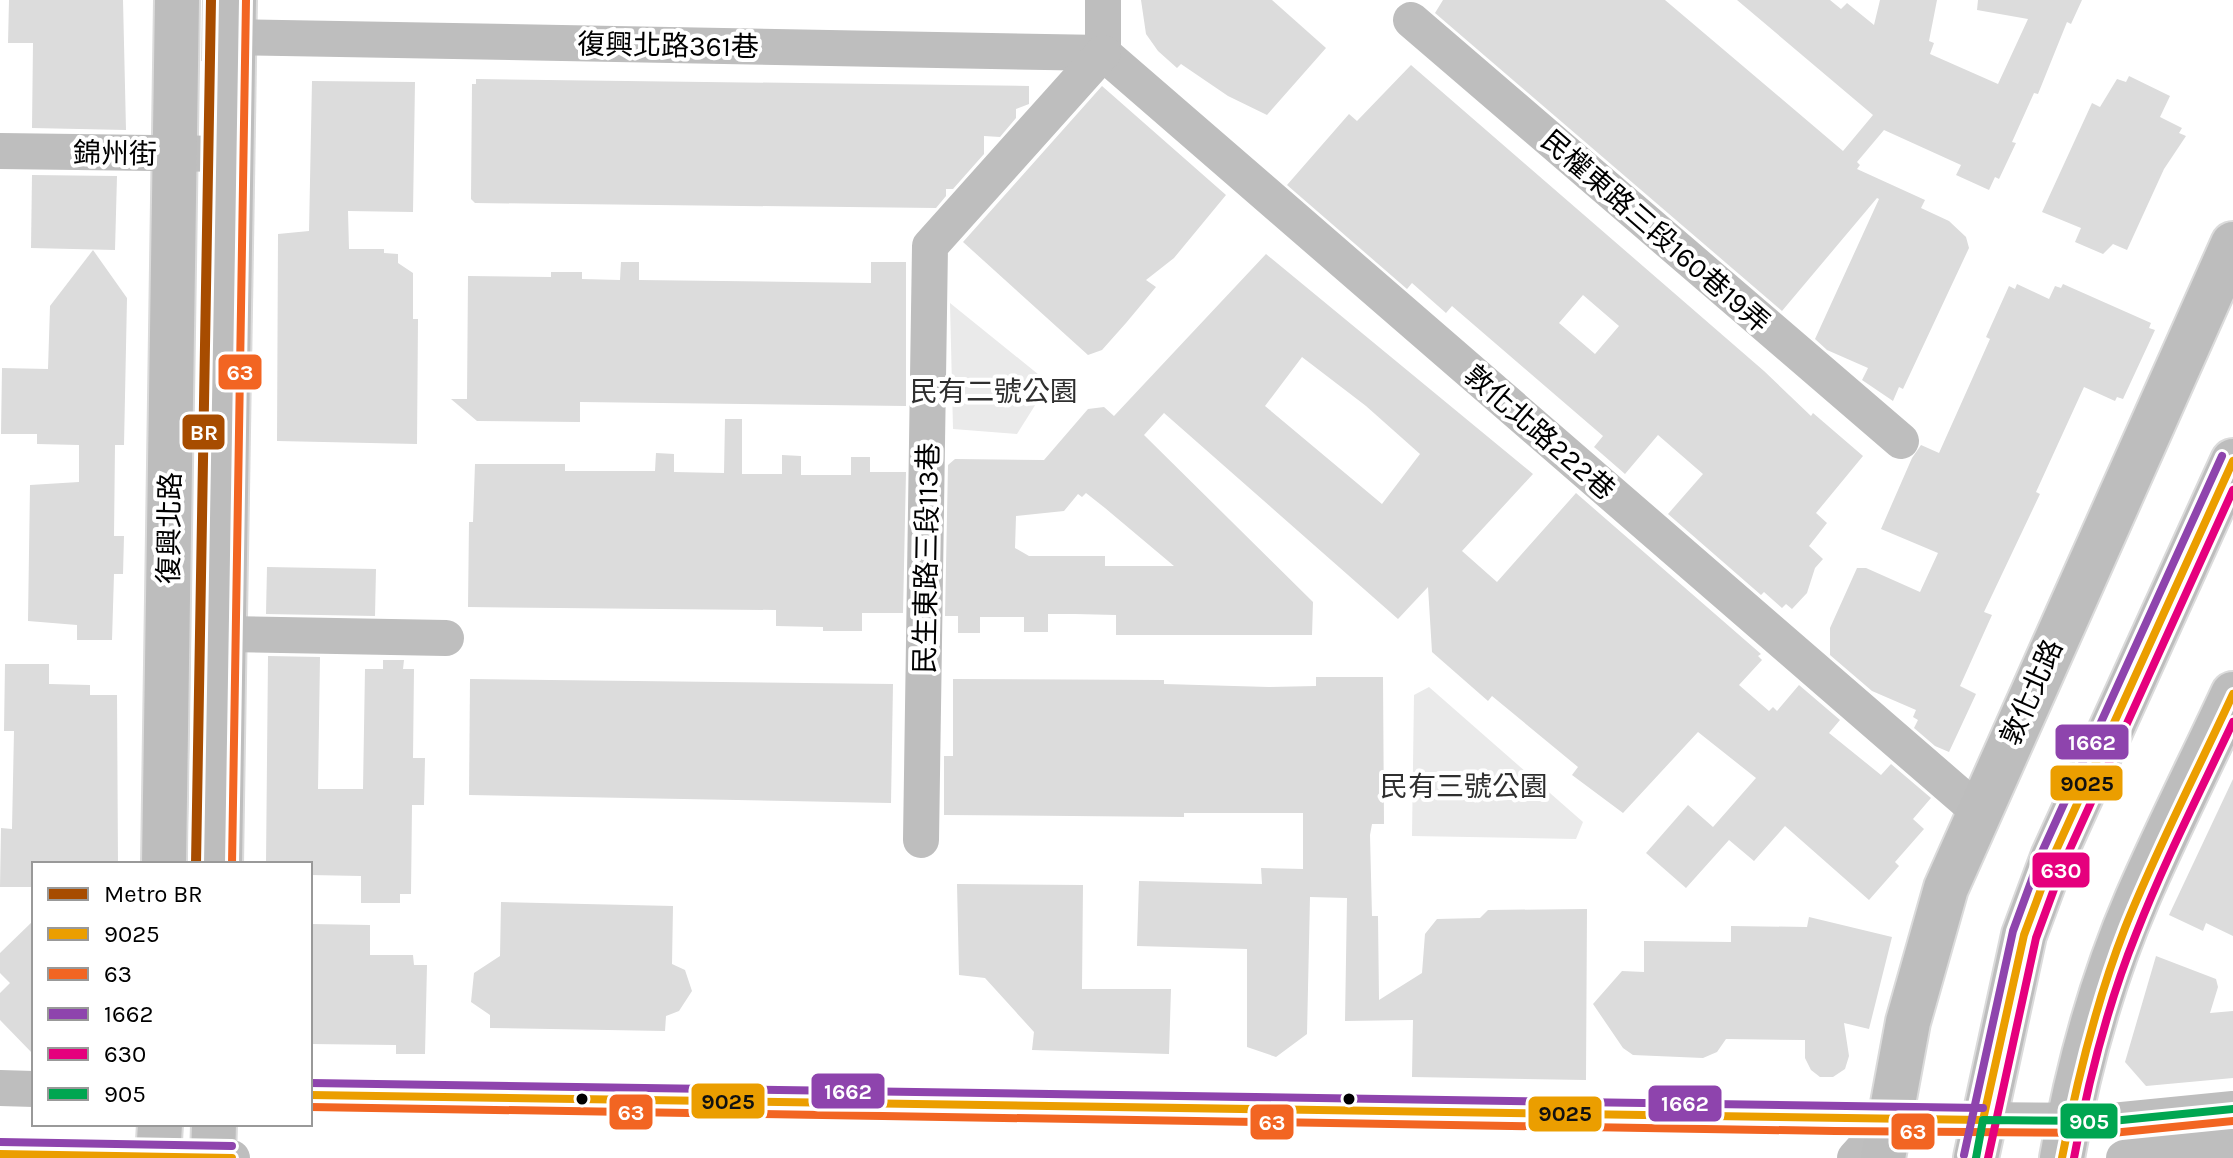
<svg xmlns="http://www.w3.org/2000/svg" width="2233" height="1158" font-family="Karla,'Noto Sans TC',sans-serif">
<rect width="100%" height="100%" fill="#fff"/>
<!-- green -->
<g fill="#eaeaea">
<polygon points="950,303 1049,383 1017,434 953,429"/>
<polygon points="1429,687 1583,822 1576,839 1412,836 1414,695"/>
</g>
<!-- building -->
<g fill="#dcdcdc" fill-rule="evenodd">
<polygon points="9,0 123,0 126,130 32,128 33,43 8,43"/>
<polygon points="202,0 209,0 208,62 201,61"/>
<polygon points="1141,0 1272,0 1326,48 1267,115 1228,96 1181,64 1177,68 1158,51 1146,34"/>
<polygon points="1443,0 1665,0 1843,151 1873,115 1737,0 1830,0 1841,9 1847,3 1874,25 1880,0 1937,0 1929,41 1934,43 1930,54 1998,84 2028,19 1977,10 1978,0 2082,0 2071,24 2067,22 2038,94 2034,93 2012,142 2016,143 1999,179 1995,177 1989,190 1956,175 1961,165 1884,130 1857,162 1860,165 1857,169 1925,200 1921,208 1949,221 1966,237 1969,248 1903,389 1899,387 1893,401 1862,380 1868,368 1827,350 1815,339 1879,199 1877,198 1782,311 1435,13"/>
<path d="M 1411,65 L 1764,371 L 1811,416 L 1813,413 L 1863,456 L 1816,513 L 1827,523 L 1809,546 L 1823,559 L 1815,568 L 1807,593 L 1792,609 L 1786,604 L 1782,608 L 1764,592 L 1761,595 L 1668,514 L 1703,474 L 1658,435 L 1625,474 L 1594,447 L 1603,436 L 1452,306 L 1446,313 L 1412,283 L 1407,289 L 1287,185 L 1349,114 L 1357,121 ZM 1583,295 L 1619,326 L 1595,354 L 1559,323 Z"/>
<polygon points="2129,76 2170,96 2160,117 2182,128 2179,133 2186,136 2164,169 2127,250 2113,244 2103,254 2075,242 2081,228 2042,212 2092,103 2100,107 2117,79 2126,82"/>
<polygon points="476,79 1029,86 1029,104 1016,109 1016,118 1000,137 984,136 984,154 953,189 946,189 946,196 936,208 475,203 471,199 472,84 476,84"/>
<polygon points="312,81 415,82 413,212 348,211 349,249 384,249 384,253 398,254 398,263 413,273 413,319 418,319 417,444 277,441 278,234 309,231"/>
<polygon points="1102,86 1226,195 1174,258 1146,280 1156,287 1126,323 1102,350 1088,355 963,242"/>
<polygon points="32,175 117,176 115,250 31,248"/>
<polygon points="93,250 127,298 124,445 115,445 114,536 124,536 123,574 114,574 112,640 77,640 77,625 28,621 30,485 79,482 79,445 37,444 37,434 1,434 2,368 48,369 50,306"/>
<path d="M 1266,254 L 1533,474 L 1462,551 L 1497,582 L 1576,493 L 1761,654 L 1758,656 L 1762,660 L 1739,685 L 1769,711 L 1773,707 L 1777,711 L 1799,685 L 1840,720 L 1829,733 L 1881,775 L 1891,764 L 1931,798 L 1913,819 L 1924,829 L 1895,862 L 1899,866 L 1869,900 L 1785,826 L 1754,861 L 1729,840 L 1686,888 L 1646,853 L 1688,805 L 1713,827 L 1756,778 L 1698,732 L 1623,813 L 1572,775 L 1578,767 L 1492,696 L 1488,701 L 1432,652 L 1428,587 L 1398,619 L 1164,413 L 1144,435 L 1313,602 L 1312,635 L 1116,635 L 1116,615 L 1075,614 L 1048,614 L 1048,632 L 1024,632 L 1024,617 L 980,617 L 980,633 L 958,633 L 958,616 L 945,616 L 948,465 L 955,459 L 1044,460 L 1088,409 L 1104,407 L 1114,416 ZM 1302,357 L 1366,406 L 1420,454 L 1382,504 L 1265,406 ZM 1086,493 L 1105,508 L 1174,566 L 1105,566 L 1105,556 L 1029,556 L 1015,548 L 1016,516 L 1064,511 L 1078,494 L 1082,497 Z"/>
<polygon points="621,262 639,262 639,280 871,283 871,262 906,262 906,406 580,402 580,422 477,421 451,399 467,399 468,276 551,277 551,272 582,272 582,279 620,280"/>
<polygon points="2017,284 2049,299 2055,286 2061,288 2063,284 2151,323 2149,328 2155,330 2123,399 2117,397 2115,401 2084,387 2036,492 2040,494 1984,612 1992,615 1960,686 1976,694 1949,752 1935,746 1914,728 1918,720 1913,717 1916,710 1872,691 1830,655 1830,628 1857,568 1866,568 1920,592 1938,553 1881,529 1912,458 1921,445 1939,453 1990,339 1986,337 2009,286 2015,289"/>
<polygon points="725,419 742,419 742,474 782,474 782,455 801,456 801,475 851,475 851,457 870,457 870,472 906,472 903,613 862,613 862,631 823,631 823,627 776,626 776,610 468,607 469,522 473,522 475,464 565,464 565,471 655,471 656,453 674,454 674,472 724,473"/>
<polygon points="267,567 376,569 375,616 266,614"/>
<polygon points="268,656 320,657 318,789 363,789 365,669 383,669 383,660 404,660 403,669 414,669 413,758 425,758 424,805 412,805 411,894 400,894 400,903 361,903 361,876 310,875 310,864 266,864"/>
<polygon points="5,664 49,664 49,684 90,685 90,695 117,695 118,864 34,864 34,887 0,887 1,828 12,829 14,731 4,731"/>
<polygon points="1316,677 1383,677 1384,824 1372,824 1370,835 1372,916 1378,916 1379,1000 1422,973 1425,934 1437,919 1480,918 1488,910 1587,909 1586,1080 1412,1077 1413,1020 1345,1021 1347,898 1310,897 1307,1034 1276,1057 1247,1047 1247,949 1137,946 1139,881 1262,884 1261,868 1303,869 1303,813 1184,813 1184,817 944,815 944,756 953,756 953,679 1164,680 1164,684 1269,687 1316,686"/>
<polygon points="470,679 893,684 891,803 469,795"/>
<polygon points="2233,779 2233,936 2206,923 2203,931 2169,915"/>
<polygon points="957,884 1083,885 1082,989 1171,989 1169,1054 1032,1050 1034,1032 985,978 959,975"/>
<polygon points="501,902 673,906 672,964 685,970 692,991 679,1011 666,1016 665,1031 490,1028 490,1015 471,1002 474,973 500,956"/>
<polygon points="1809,917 1892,937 1869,1029 1844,1023 1849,1056 1845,1069 1833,1077 1820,1077 1811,1070 1805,1058 1805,1040 1726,1039 1717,1052 1703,1058 1633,1055 1623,1048 1593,1004 1622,971 1644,972 1644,941 1731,942 1731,926 1807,927"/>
<polygon points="34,920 34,1055 0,1020 0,993 10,983 0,973 0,953"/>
<polygon points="310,924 370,925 370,955 413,955 414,965 427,965 425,1054 396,1054 396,1045 310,1044"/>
<polygon points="2156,956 2216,979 2218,987 2210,1013 2233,1011 2233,1078 2146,1086 2125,1062"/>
</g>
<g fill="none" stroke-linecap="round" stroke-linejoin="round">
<defs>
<g id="major">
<polyline points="164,864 177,0"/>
<polyline points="220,864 234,0"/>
<polyline points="158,1158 160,1124"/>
<polyline points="213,1158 214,1124"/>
<polyline points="1883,1158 1908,1022 1946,888 2233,244"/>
<polyline points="1976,1158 2024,935 2053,857 2233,461"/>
<path d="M 2062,1158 C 2077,1071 2102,980 2137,899 C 2167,830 2201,763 2233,694"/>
</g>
</defs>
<!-- major casing -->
<use href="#major" stroke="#dbdbdb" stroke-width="48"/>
<!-- minor -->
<g stroke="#bebebe" stroke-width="36">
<polyline points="1411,20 1901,441"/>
<polyline points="233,37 1103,53"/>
<polyline points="1103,53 1978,811"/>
<polyline points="1103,53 1103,0"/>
<polyline points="0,151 230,154"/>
<polyline points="224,634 446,638"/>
<polyline points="921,840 930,246 1103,53"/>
<polyline points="0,1088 34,1089"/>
<polyline points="310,1095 1835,1119 2112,1121 2233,1109"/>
<polyline points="0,1154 232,1158"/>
<polyline points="1855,1158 1890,1119"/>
<polyline points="2124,1158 2233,1147"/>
</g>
<!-- major -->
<use href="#major" stroke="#bdbdbd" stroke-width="44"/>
<defs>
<g id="bus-1">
<polyline points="310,1095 1983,1120"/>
<polyline points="1983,1120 2024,935 2053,857 2233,461"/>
<polyline points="0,1154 232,1158"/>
<path d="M 2062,1158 C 2077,1080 2096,1002 2125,928 C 2157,848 2197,772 2233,694"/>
</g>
<g id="bus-2">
<polyline points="232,864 246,0"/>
<polyline points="310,1107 1835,1131 2112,1133 2233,1121"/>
</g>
<g id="bus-3">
<polyline points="310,1083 1983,1108"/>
<polyline points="0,1142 232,1146"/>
<polyline points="1964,1155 2013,931 2042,852 2222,456"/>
</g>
<g id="bus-4">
<polyline points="1988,1158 2036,938 2064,862 2233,490"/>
<path d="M 2074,1158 C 2088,1082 2107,1006 2136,934 C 2164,862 2200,792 2233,722"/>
</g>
<polyline id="bus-5" points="1976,1158 1983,1120 2112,1121 2233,1109"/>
</defs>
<!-- bus-1 casing -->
<use href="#bus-1" stroke="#fff" stroke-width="14"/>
<!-- bus-2 casing -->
<use href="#bus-2" stroke="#fff" stroke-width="14"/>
<!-- bus-3 casing -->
<use href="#bus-3" stroke="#fff" stroke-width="14"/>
<!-- bus-4 casing -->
<use href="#bus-4" stroke="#fff" stroke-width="14"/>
<!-- bus-5 casing -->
<use href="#bus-5" stroke="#fff" stroke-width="14"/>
<!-- bus-1 -->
<use href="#bus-1" stroke="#eb9e00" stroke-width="8"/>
<!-- bus-2 -->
<use href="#bus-2" stroke="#f26522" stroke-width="8"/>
<!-- bus-3 -->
<use href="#bus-3" stroke="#8e44ad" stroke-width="8"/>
<!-- bus-4 -->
<use href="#bus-4" stroke="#e5007d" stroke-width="8"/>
<!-- bus-5 -->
<use href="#bus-5" stroke="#00a651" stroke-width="8"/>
<defs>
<polyline id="metro-1" points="196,864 211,0"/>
</defs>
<!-- metro-1 casing -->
<use href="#metro-1" stroke="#fff" stroke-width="16"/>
<!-- metro-1 -->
<use href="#metro-1" stroke="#a74c00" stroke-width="10"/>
</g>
<!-- markers -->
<g fill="#000" stroke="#fff" stroke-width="3">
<circle cx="582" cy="1099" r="7"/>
<circle cx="1349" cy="1099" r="7"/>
</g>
<g text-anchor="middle" stroke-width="8" stroke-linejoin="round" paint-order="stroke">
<!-- street labels -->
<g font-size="28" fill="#000" stroke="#fff">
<text transform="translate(668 45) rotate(1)" y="10">復興北路361巷</text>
<text transform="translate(115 153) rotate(1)" y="10">錦州街</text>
<text transform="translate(1656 231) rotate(41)" y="10">民權東路三段160巷19弄</text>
<text transform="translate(1540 432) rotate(41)" y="10">敦化北路222巷</text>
<text transform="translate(169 528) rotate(-89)" y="10">復興北路</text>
<text transform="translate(926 558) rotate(-89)" y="10">民生東路三段113巷</text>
<text transform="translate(2031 692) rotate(-66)" y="10">敦化北路</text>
</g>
<!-- park labels -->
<g font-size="28" fill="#2f2f2f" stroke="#fff">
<text x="994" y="401">民有二號公園</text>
<text x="1464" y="796">民有三號公園</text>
</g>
</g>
<g stroke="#fff" stroke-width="3">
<rect x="217" y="353" width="46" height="38" rx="8" fill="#f26522"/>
<rect x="181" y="413" width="45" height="38" rx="8" fill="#a74c00"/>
<rect x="2054" y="723" width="76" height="38" rx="8" fill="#8e44ad"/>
<rect x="2049" y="764" width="75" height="38" rx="8" fill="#eb9e00"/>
<rect x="2031" y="851" width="60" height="38" rx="8" fill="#e5007d"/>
<rect x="810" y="1072" width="76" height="38" rx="8" fill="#8e44ad"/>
<rect x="690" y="1082" width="76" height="38" rx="8" fill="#eb9e00"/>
<rect x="1647" y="1084" width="76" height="39" rx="8" fill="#8e44ad"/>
<rect x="608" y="1093" width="46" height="38" rx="8" fill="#f26522"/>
<rect x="1527" y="1095" width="76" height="38" rx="8" fill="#eb9e00"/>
<rect x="2059" y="1102" width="60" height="38" rx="8" fill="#00a651"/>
<rect x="1249" y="1103" width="46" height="38" rx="8" fill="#f26522"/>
<rect x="1890" y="1112" width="46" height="39" rx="8" fill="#f26522"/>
</g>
<g font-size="22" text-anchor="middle" font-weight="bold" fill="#fff">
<text x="240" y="380">63</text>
<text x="204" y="440">BR</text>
<text x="2092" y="750">1662</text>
<text x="2061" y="878">630</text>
<text x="848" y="1099">1662</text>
<text x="1685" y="1111">1662</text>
<text x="631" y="1120">63</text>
<text x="2089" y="1129">905</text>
<text x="1272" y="1130">63</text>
<text x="1913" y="1139">63</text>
</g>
<g font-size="22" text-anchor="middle" font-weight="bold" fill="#111">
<text x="2087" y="791">9025</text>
<text x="728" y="1109">9025</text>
<text x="1565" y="1121">9025</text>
</g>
<!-- legend -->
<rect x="32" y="862" width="280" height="264" fill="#ffffff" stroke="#999999" stroke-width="2"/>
<rect x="48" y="888" width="40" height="12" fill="#a74c00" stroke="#999999" stroke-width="2"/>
<text x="104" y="902" font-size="24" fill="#000000">Metro BR</text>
<rect x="48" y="928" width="40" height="12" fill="#eb9e00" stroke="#999999" stroke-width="2"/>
<text x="104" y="942" font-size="24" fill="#000000">9025</text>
<rect x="48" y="968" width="40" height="12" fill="#f26522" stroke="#999999" stroke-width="2"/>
<text x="104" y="982" font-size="24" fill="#000000">63</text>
<rect x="48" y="1008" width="40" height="12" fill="#8e44ad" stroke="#999999" stroke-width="2"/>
<text x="104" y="1022" font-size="24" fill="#000000">1662</text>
<rect x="48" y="1048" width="40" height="12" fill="#e5007d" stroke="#999999" stroke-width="2"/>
<text x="104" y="1062" font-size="24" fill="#000000">630</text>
<rect x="48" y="1088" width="40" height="12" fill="#00a651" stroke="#999999" stroke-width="2"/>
<text x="104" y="1102" font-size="24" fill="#000000">905</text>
</svg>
